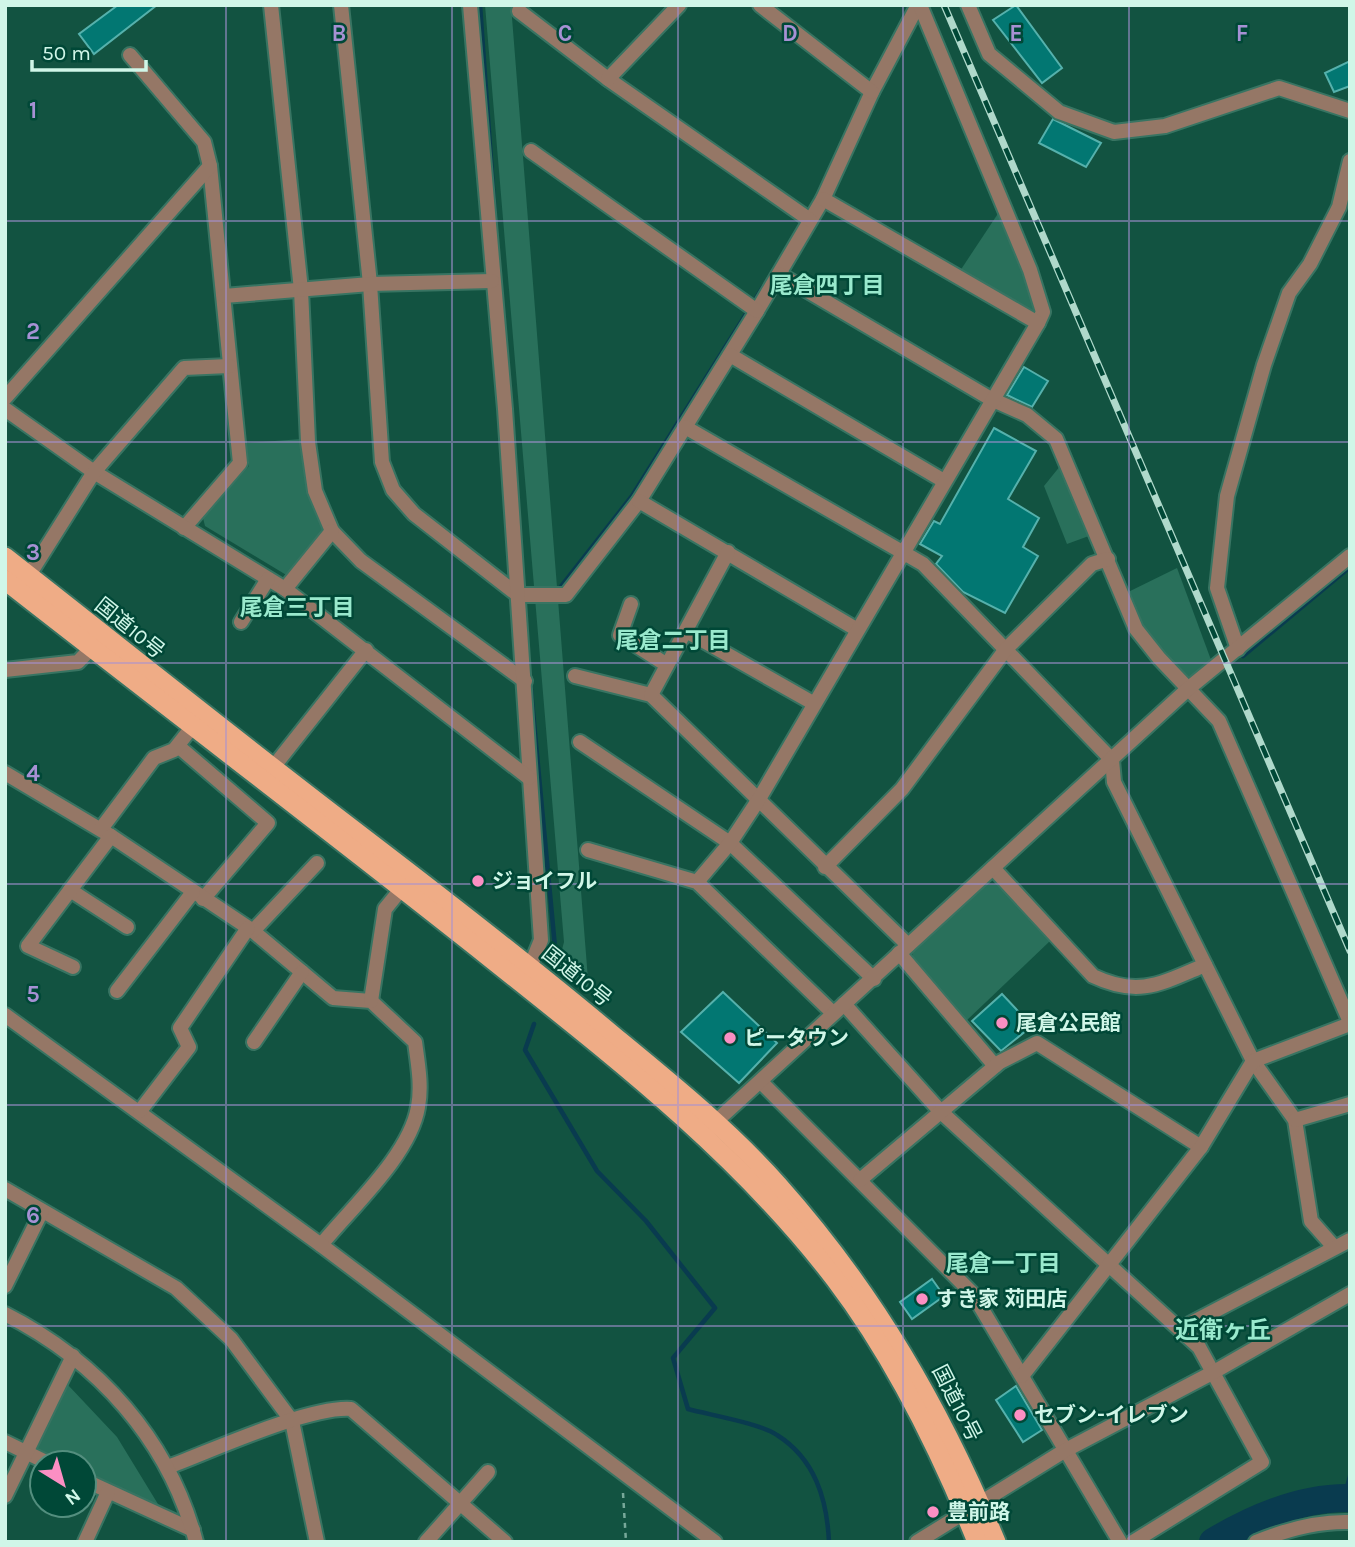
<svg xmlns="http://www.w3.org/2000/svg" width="1355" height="1547" font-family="Karla,'Noto Sans JP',sans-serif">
<rect width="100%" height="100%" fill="#125341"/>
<!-- green -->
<g fill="#29705b">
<polygon points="485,5 511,5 589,992 558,965 564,942"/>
<polygon points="1003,206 1030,270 1038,323 956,277"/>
<polygon points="302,439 308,488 326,534 288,576 205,526 203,518 249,466 246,443"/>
<polygon points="1065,460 1097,533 1067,544 1044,486"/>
<polygon points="1177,568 1214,668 1189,688 1159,658 1122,595"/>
<polygon points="1000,884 1050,941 965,1022 913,960 912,952 985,885"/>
<polygon points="68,1385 117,1437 161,1509 84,1484 84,1463 42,1463 27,1459"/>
</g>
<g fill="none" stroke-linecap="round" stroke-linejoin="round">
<!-- stream -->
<g stroke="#093b4f" stroke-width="4.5">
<polyline points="480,5 495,217"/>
<polyline points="556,593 632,496 763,287"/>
<polyline points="1243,656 1350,567"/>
<polyline points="530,680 556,958"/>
<path d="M 534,1024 L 525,1050 L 597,1171 L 646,1221 L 715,1308 L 673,1358 L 688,1409 C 710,1415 759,1423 777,1435 C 815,1459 827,1499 829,1542"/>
<polyline points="1344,1498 1350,1476"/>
</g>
<!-- river -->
<path stroke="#093b4f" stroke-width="28" d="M 1213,1542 C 1253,1518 1303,1497 1350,1498"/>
</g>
<!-- building -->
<g fill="#027772" stroke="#55b1ac" stroke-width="2">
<polygon points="118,5 157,5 94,54 79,34"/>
<polygon points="1016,5 1062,68 1042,83 993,20"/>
<polygon points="1350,61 1350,86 1334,92 1325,73"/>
<polygon points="1053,119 1101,143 1086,167 1039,143"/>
<polygon points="1024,367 1048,381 1032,407 1007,395"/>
<polygon points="994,428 1036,451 1008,499 1039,518 1023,547 1038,556 1005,613 963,592 936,564 942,556 920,544 934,521 940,524"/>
<polygon points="723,992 777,1043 739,1083 681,1032"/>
<polygon points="1002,994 1032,1026 1001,1051 972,1021"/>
<polygon points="932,1279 944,1296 912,1319 900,1302"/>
<polygon points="1016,1386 1042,1430 1023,1442 996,1400"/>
</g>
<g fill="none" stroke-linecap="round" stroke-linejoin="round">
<defs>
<g id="minor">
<polyline points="271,5 301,290 308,442 315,491 332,531 361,561 525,681"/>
<polyline points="341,5 370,284 382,462 393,490 414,514 518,595 566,595 639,501 757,311 823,199 872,92 918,5"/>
<polyline points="470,5 505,409 541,940 530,967 531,974"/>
<polyline points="760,5 872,92"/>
<polyline points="920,5 1030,270 1043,312 1038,323"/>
<polyline points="968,5 989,54 1059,112 1114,132 1165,126 1279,88 1350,111"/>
<polyline points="519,11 608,79 810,220"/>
<polyline points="130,55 204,142 210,166 240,463 184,528"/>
<polyline points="608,79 679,5"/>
<polyline points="531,151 757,311"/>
<polyline points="779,274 991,399 1027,415 1056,439 1136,629 1159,658 1219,721 1350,1022"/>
<polyline points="224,296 370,284 492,281"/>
<polyline points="730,355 944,481"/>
<polyline points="5,398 210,166"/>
<polyline points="5,409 94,472 285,589 529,778"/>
<polyline points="685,427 923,564 1112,760 1114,782 1253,1061 1295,1120 1311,1221 1334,1247"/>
<polyline points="639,501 856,629"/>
<polyline points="24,583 94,472 184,368 229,366"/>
<polyline points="285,589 332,531"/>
<polyline points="631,604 620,635 667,665"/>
<polyline points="241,622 268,579"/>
<polyline points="686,631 813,703"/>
<polyline points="1238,649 1217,588 1227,496 1264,365 1289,293 1310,264 1339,207 1350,161"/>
<polyline points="5,670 78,662 98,641"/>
<polyline points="575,676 651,695 908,945"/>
<polyline points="651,695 728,552"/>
<polyline points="580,742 730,843 874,979"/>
<polyline points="178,746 268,823 203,899"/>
<path d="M 5,773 L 111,836 L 253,931 L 333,998 L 371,1001 L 415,1042 C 418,1064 422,1086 418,1107 C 410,1155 351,1208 321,1245"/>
<polyline points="267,775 366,650"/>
<polyline points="101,829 154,758 174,750 197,721"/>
<polyline points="588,850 697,882 833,1013"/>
<polyline points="825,867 902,789 1006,649 1092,564 1108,559"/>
<path d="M 993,868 L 1093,976 C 1139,998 1162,983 1205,965"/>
<polyline points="697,882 730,843 759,799 1038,323 823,199"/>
<polyline points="70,890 127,927"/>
<polyline points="253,931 317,863"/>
<polyline points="899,953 995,1066"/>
<polyline points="73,967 28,946 111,836"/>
<polyline points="117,991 193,892"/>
<polyline points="371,1001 385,909 402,888"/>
<polyline points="844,1004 941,1112 1199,1347 1262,1462 1133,1542"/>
<polyline points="5,1015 321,1245 715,1542"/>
<polyline points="254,1042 302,972"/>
<polyline points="761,1082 973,1294 1120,1542"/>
<polyline points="140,1111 189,1047 180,1028 248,928"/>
<polyline points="1295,1120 1350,1104"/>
<polyline points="710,1127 1189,688 1350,556"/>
<polyline points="860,1180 1000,1062 1037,1043 1201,1147"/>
<polyline points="5,1189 176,1288 231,1339 292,1421 317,1542"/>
<polyline points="5,1286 42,1211"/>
<polyline points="1180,1329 1350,1240"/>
<polyline points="1022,1376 1201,1147 1253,1061 1350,1024"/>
<polyline points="5,1442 48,1463"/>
<path d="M 168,1467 C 211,1451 309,1406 351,1409 L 505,1542"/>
<polyline points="84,1480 193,1530"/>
<polyline points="5,1496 73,1356"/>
<polyline points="85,1542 108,1492"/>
<polyline points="426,1542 488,1472"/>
<polyline points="917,1542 1064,1451 1212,1373 1350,1294"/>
<path d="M 1256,1542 C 1285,1530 1318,1521 1350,1522"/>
</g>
<path id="tertiary" d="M 5,1314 C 98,1361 169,1440 196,1542"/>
<g id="trunk">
<path d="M 5,557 C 125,651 243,746 364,838 C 449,903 533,968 615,1037 C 671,1083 730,1131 778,1185 C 874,1293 941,1409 996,1542"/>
<path d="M 5,580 C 166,706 329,830 489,957 C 613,1056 738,1152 835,1279 C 895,1358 940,1450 977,1542"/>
</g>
</defs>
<!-- minor casing -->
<use href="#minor" stroke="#387462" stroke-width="18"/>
<!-- tertiary casing -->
<use href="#tertiary" stroke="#387462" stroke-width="18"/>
<!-- trunk casing -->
<use href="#trunk" stroke="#387462" stroke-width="23"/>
<!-- path -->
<polyline stroke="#77a99a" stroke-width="2.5" stroke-dasharray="5 5" stroke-linecap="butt" points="623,1493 626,1542"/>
<!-- minor -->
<use href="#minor" stroke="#957766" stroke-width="14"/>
<!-- tertiary -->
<use href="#tertiary" stroke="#957766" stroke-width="14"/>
<!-- trunk -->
<use href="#trunk" stroke="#efac86" stroke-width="19"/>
<defs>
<polyline id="rail" points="944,5 1350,951"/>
</defs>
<!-- rail casing -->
<use href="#rail" stroke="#afd9cb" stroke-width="7"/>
<!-- rail -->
<use href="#rail" stroke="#004837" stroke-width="4.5" stroke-dasharray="13" stroke-linecap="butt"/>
</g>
<!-- grid -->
<path fill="none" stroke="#a691d4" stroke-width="2" stroke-opacity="0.55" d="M 226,5 L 226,1542M 452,5 L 452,1542M 678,5 L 678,1542M 903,5 L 903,1542M 1129,5 L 1129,1542M 5,221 L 1350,221M 5,442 L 1350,442M 5,663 L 1350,663M 5,884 L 1350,884M 5,1105 L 1350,1105M 5,1326 L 1350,1326"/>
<!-- markers -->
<g fill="#fb8fc3" stroke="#004837" stroke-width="2.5">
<circle cx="478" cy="881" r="7"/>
<circle cx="1002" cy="1023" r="7"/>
<circle cx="730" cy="1038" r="7"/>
<circle cx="922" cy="1299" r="7"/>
<circle cx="1020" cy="1415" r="7"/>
<circle cx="933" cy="1512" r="7"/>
</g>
<g text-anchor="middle" stroke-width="5" stroke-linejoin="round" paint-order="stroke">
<!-- street labels -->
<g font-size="21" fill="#d0f6e8" stroke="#004837">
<text transform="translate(130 628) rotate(39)" y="7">国道10号</text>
<text transform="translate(577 976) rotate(39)" y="7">国道10号</text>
<text transform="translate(957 1403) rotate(63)" y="7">国道10号</text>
</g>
<!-- poi labels -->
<g font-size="21" font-weight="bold" fill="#d0f6e8" stroke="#004837" text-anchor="start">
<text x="492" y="888">ジョイフル</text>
<text x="1016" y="1030">尾倉公民館</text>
<text x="744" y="1045">ピータウン</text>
<text x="936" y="1306">すき家 苅田店</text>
<text x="1034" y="1422">セブン-イレブン</text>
<text x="947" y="1519">豊前路</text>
</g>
<!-- neighbourhood labels -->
<g font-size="23" font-weight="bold" fill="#99e9cd" stroke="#004837">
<text x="827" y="293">尾倉四丁目</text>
<text x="297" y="615">尾倉三丁目</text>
<text x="673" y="648">尾倉二丁目</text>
<text x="1003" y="1271">尾倉一丁目</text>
</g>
<!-- quarter labels -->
<g font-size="24" font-weight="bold" fill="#99e9cd" stroke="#004837">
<text x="1223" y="1338">近衛ヶ丘</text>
</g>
</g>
<g font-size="23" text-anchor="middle" font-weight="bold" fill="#a691d4" stroke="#004837" stroke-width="5" stroke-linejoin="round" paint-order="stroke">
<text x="339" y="41">B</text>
<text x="565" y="41">C</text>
<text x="790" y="41">D</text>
<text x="1016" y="41">E</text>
<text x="1242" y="41">F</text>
<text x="33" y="118">1</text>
<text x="33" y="339">2</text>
<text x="33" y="560">3</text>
<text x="33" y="781">4</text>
<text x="33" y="1002">5</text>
<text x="33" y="1223">6</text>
</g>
<!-- border -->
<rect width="1355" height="1547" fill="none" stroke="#d0f6e8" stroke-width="14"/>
<!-- north arrow -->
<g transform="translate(63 1484) rotate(143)"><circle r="33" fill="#004837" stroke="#538e7e" stroke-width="2"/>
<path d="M0-5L12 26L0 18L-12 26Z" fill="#fb8fc3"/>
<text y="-10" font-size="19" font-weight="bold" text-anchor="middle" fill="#d0f6e8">N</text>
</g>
<!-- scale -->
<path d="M32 60v10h114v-10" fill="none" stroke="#d0f6e8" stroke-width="3.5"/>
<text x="42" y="60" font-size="21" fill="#d0f6e8" stroke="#004837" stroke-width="5" paint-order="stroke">50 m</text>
</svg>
